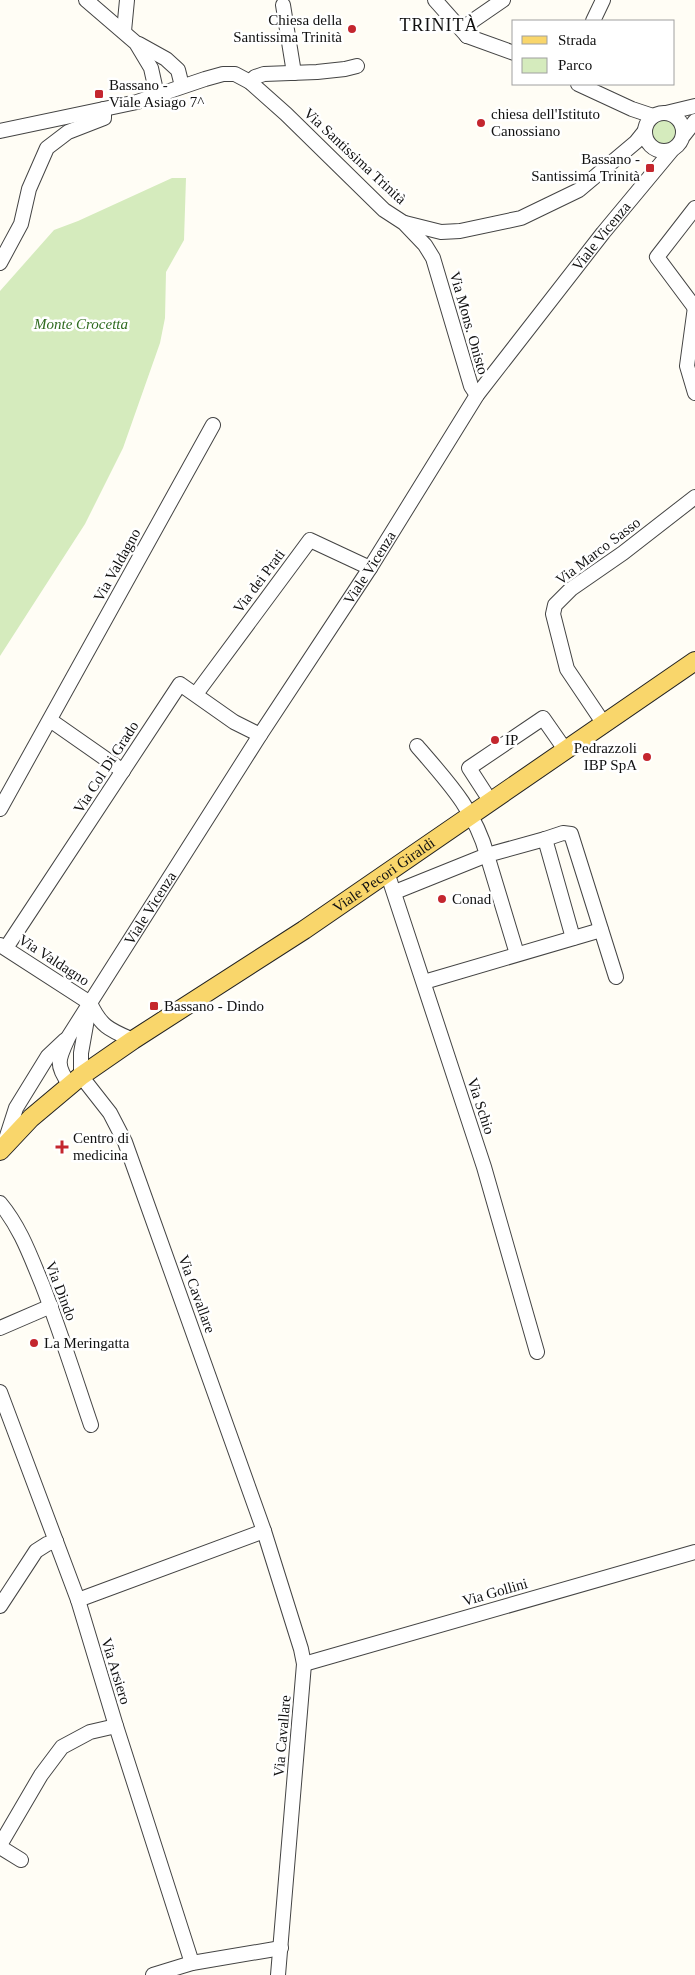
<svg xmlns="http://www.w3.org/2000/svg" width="695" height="1975" font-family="'Times New Roman',serif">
<rect width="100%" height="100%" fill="#fffdf5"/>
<!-- green -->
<g fill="#d5ebbd">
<circle cx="664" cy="132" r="12"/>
<polygon points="172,178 186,178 184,240 166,272 165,318 160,343 123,448 85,524 0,656 0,291 54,230 78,221"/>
</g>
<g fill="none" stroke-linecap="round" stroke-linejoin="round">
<defs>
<g id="minor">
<polyline points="86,0 136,43 151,68 157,95"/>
<polyline points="435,0 467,36"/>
<polyline points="283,5 294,73"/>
<polyline points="593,21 603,0"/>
<polyline points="124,31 127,0"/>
<polyline points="467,36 471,22 503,0"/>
<polyline points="467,36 514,53"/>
<polyline points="139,44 166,59 178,70 182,86"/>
<polyline points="250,82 255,77 264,74 317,72 345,69 357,66"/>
<polyline points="578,84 632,109 653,116"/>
<circle cx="664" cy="132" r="19"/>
<polyline points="666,113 695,106"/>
<polyline points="0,131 137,102 205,79 223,74 235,74 250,82 286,114 384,210 404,223 425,245 433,258 471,386 477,395"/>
<polyline points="684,135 695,121"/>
<polyline points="405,223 441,232 460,231 521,218 579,190 636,142 644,132"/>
<polyline points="0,263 21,224 29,189 47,148 68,132 104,118 104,109"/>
<polyline points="695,307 687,366 695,393"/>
<polyline points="695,308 657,257 695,208"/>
<polyline points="196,694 310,540 370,568"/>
<polyline points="50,720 123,771"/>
<polyline points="604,724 567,669 553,614 555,605 571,589 623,553 695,497"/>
<polyline points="491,802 469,768 543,718 566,751"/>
<polyline points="0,809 213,425"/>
<polyline points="545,839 563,833 571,834 616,977"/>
<polyline points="387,872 484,1167 537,1352"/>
<path d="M 395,892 L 487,855 C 475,810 447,781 417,746"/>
<polyline points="0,945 90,1003"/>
<polyline points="6,948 180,684 234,722 260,735"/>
<polyline points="517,954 487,855 545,839 573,938"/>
<polyline points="424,982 601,930"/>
<path d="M 90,1003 C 101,1027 110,1030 133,1040"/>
<polyline points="89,1008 81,1053 81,1076 110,1113 125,1142 264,1531 301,1649 304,1664 278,1975"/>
<path id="s1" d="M 70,1085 C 54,1064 59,1058 69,1036 L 260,735 L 370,568 L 477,395 L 603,233 L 672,150"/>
<polyline points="4,1145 16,1108 48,1056 65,1040"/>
<path d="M 0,1203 C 20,1227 30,1255 42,1284 C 60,1330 75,1378 91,1425"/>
<polyline points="0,1328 51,1306"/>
<polyline points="0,1392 78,1600 116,1726 192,1963"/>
<polyline points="78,1600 264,1531"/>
<polyline points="0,1606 36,1551 47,1544 56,1541"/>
<polyline points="304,1664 695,1552"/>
<polyline points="0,1845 41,1775 62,1747 90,1732 116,1726"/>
<polyline points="0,1847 21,1860"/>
<polyline points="153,1975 192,1963 281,1948"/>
</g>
<g id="major">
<path id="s2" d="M 0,1151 L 31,1118 L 81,1076 L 133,1040 L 304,930 L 695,661"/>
</g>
</defs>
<!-- minor casing -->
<use href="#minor" stroke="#444" stroke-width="16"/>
<!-- major casing -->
<use href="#major" stroke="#222" stroke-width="20"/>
<!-- minor -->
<use href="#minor" stroke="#fff" stroke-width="14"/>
<!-- major -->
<use href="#major" stroke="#f9d66b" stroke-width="18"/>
</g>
<!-- markers -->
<g fill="#c4262e" stroke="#fff" stroke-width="2">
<circle cx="352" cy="29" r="5"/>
<rect x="94" y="89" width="10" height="10" rx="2.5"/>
<circle cx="481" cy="123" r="5"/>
<rect x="645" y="163" width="10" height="10" rx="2.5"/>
<circle cx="495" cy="740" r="5"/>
<circle cx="647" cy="757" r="5"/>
<circle cx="442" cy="899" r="5"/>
<rect x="149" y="1001" width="10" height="10" rx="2.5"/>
<path d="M59.5 1139.5h5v5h5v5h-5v5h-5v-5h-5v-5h5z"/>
<circle cx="34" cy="1343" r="5"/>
</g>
<g text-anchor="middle" stroke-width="5" stroke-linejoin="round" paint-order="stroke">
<!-- poi labels -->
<g font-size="15" fill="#111" stroke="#fff" text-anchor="start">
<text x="342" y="25" text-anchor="end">Chiesa della<tspan x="342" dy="17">Santissima Trinità</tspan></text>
<text x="109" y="90">Bassano -<tspan x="109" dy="17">Viale Asiago 7^</tspan></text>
<text x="491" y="119">chiesa dell'Istituto<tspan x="491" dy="17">Canossiano</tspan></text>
<text x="640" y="164" text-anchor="end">Bassano -<tspan x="640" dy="17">Santissima Trinità</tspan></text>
<text x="505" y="745">IP</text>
<text x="637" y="753" text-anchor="end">Pedrazzoli<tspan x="637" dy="17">IBP SpA</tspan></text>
<text x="452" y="904">Conad</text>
<text x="164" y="1011">Bassano - Dindo</text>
<text x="73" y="1143">Centro di<tspan x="73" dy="17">medicina</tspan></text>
<text x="44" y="1348">La Meringatta</text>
</g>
<!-- street labels -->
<g font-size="15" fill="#111" stroke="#fff">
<text transform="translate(355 156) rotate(43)" y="5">Via Santissima Trinità</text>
<text dy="5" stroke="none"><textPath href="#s1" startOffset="1015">Viale Vicenza</textPath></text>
<text transform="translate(469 323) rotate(74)" y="5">Via Mons. Onisto</text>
<text transform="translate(598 551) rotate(-37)" y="5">Via Marco Sasso</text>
<text transform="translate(117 565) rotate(-61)" y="5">Via Valdagno</text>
<text dy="5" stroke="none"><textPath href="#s1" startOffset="610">Viale Vicenza</textPath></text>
<text transform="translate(259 581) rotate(-53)" y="5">Via dei Prati</text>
<text transform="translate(106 767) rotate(-57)" y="5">Via Col Di Grado</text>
<text dy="5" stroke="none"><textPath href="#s2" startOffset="474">Viale Pecori Giraldi</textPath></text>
<text dy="5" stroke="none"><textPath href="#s1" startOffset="205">Viale Vicenza</textPath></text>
<text transform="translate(54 960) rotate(33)" y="5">Via Valdagno</text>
<text transform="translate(481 1106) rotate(72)" y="5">Via Schio</text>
<text transform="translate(61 1291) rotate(69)" y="5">Via Dindo</text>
<text transform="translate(197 1294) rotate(70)" y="5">Via Cavallare</text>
<text transform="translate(495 1592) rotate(-16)" y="5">Via Gollini</text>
<text transform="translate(116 1671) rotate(73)" y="5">Via Arsiero</text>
<text transform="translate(282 1736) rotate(-85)" y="5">Via Cavallare</text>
</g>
<!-- park labels -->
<g font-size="15" font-style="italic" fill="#2f6b1f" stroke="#fff">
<text x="81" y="329">Monte Crocetta</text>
</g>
<!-- quarter labels -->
<g font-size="18" letter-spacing="1" fill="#111" stroke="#fff">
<text x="439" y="31">TRINITÀ</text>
</g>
</g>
<!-- legend -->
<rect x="512" y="20" width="162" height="65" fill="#ffffff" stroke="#a0a0a0"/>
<rect x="522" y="36" width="25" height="8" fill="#f9d66b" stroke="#a0a0a0"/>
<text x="558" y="45" font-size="15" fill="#111111">Strada</text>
<rect x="522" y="58" width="25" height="15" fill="#d5ebbd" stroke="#a0a0a0"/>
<text x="558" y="70" font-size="15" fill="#111111">Parco</text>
</svg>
